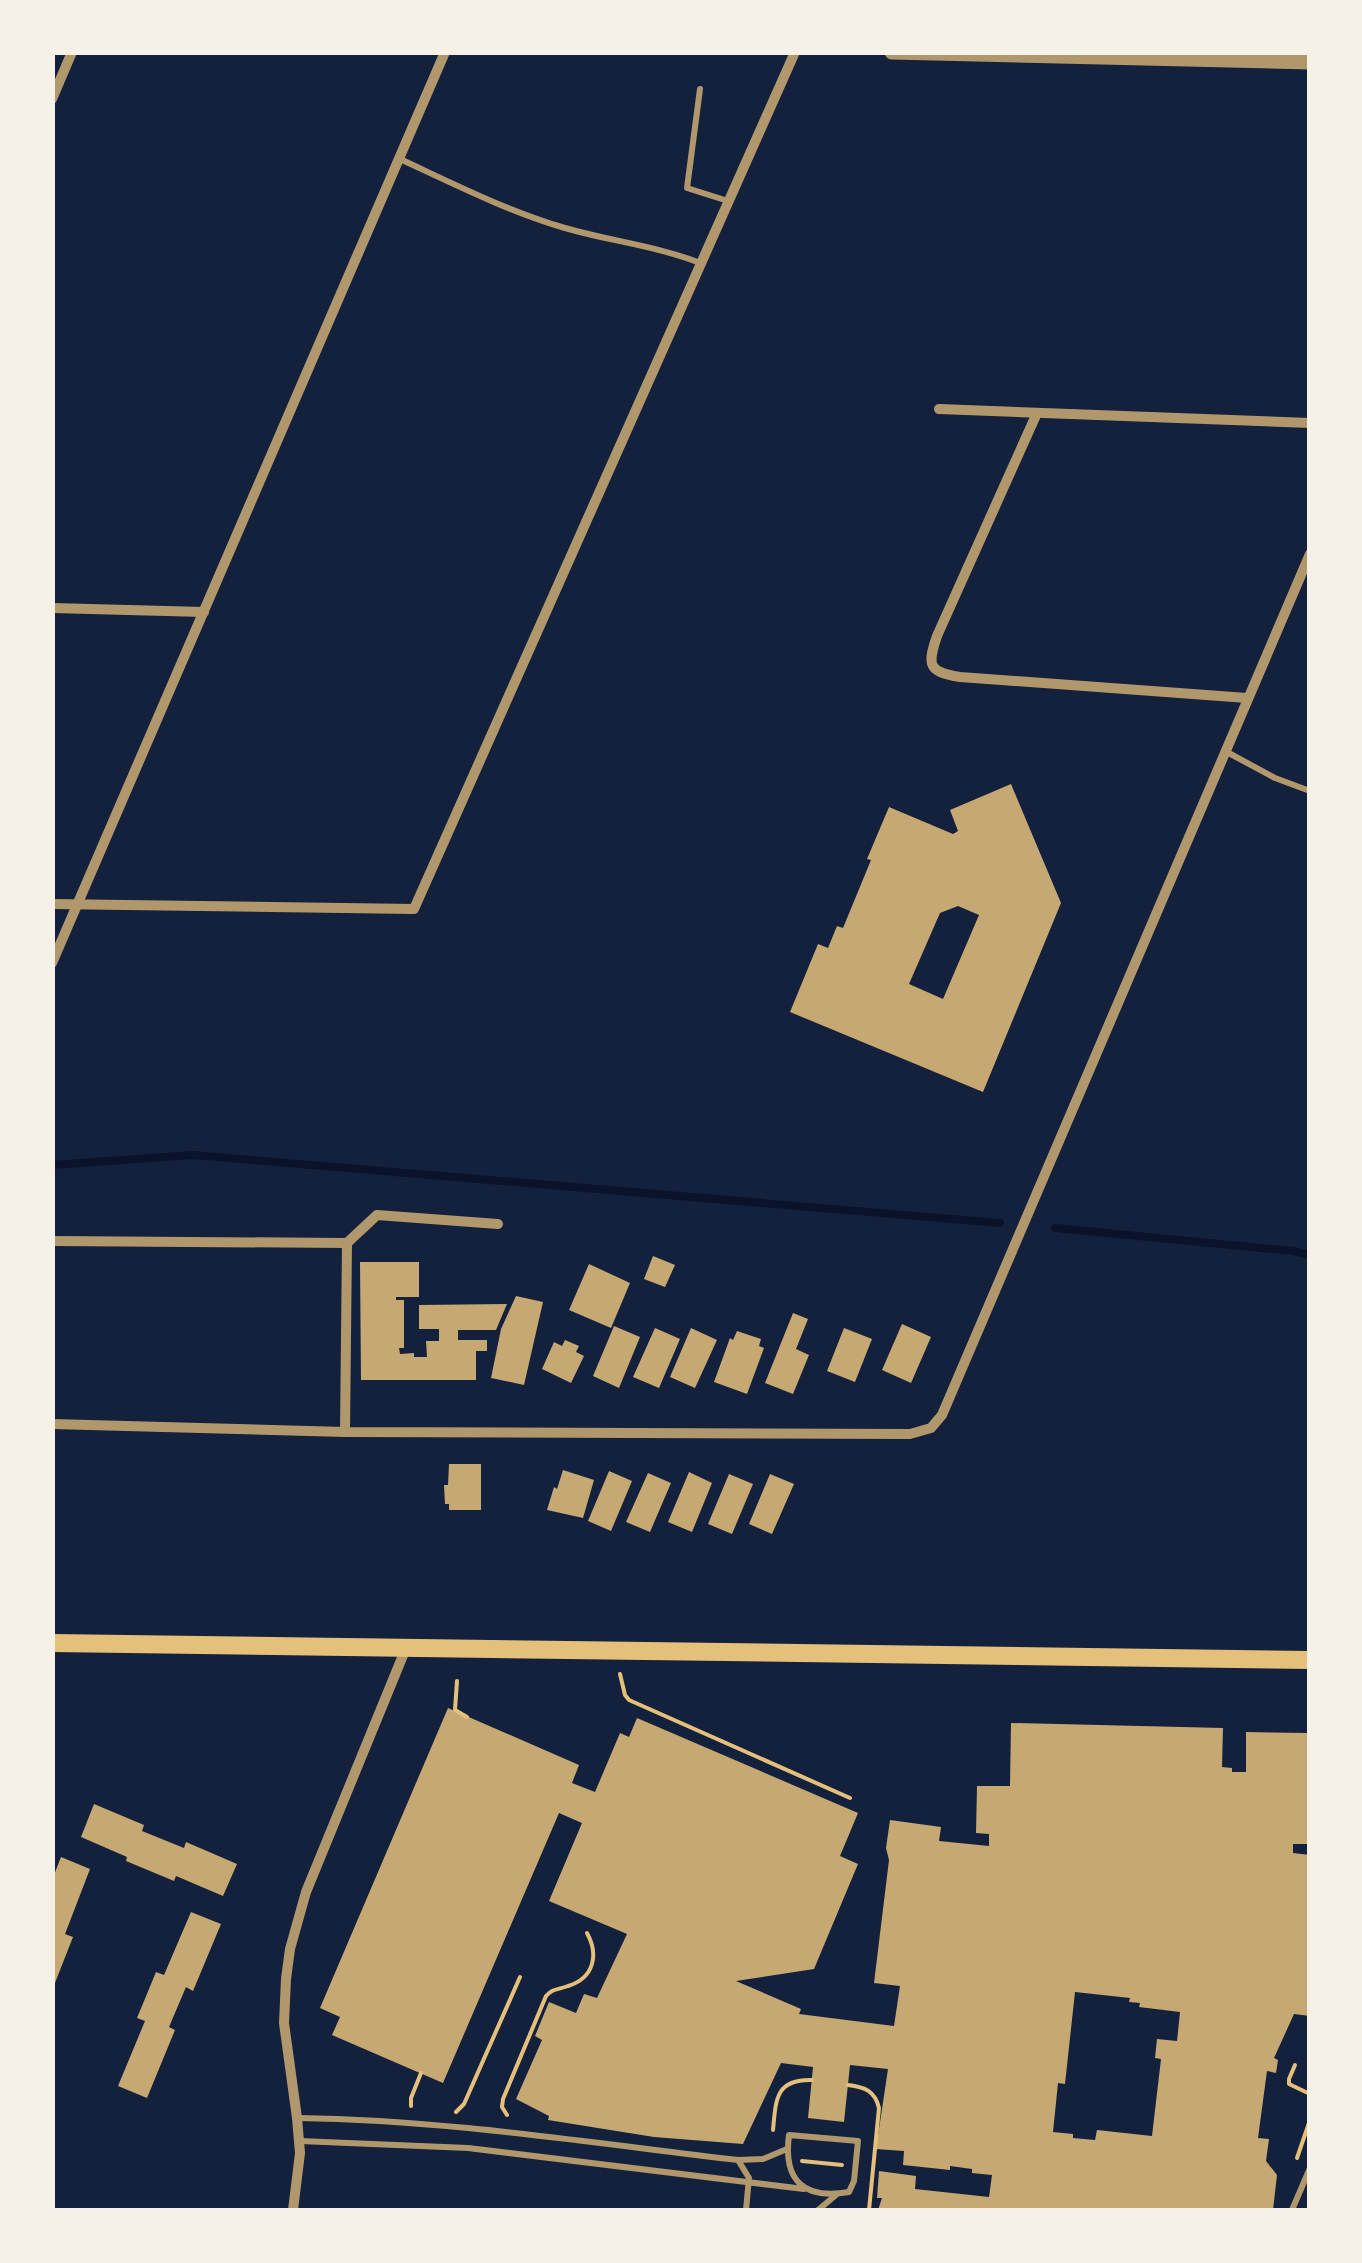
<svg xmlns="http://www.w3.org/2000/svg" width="1362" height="2263" font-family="'Noto Serif',serif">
<rect width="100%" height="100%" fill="#14213d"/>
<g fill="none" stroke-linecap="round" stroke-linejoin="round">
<!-- stream -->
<g stroke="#0b132b" stroke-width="8">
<polyline points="52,1165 193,1155 1000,1223"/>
<polyline points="1055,1228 1293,1251 1310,1255"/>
</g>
</g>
<!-- building -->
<g fill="#c6a872" fill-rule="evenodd">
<path d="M 1011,784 L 1061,903 L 983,1092 L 790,1012 L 818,944 L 828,948 L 837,926 L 843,928 L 871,860 L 867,859 L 889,807 L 953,834 L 958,831 L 950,810 ZM 958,906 L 979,915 L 943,999 L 909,984 L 940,913 Z"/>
<polygon points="653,1256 675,1265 665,1287 644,1279"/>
<polygon points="360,1262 419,1262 419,1297 396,1297 396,1300 404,1300 404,1348 399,1348 400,1354 414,1353 414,1357 427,1357 426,1341 439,1341 439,1329 419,1329 419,1305 507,1304 496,1330 458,1330 458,1340 487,1340 487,1351 476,1351 476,1380 361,1380"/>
<polygon points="589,1264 630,1283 611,1328 569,1310"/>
<polygon points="516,1296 543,1302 524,1385 491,1378 501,1329"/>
<polygon points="793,1313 808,1319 796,1349 809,1355 793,1394 765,1383"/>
<polygon points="902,1324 931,1337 911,1383 882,1370"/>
<polygon points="614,1326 640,1337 619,1388 593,1376"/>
<polygon points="655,1328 680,1339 659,1388 633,1377"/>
<polygon points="691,1328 717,1340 695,1388 670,1377"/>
<polygon points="844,1328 872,1339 855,1382 827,1371"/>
<polygon points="737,1331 761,1339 759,1346 764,1348 747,1394 714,1382 730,1338 733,1340"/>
<polygon points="565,1340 579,1346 576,1352 584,1356 571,1383 542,1369 554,1342 562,1346"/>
<polygon points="449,1464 481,1464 481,1510 449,1510 449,1504 445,1504 444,1485 448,1485"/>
<polygon points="563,1470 594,1480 583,1518 547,1510 554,1487 557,1489"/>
<polygon points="609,1471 632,1481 611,1531 588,1521"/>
<polygon points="689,1472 712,1483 692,1532 668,1522"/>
<polygon points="648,1473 671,1483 650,1532 626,1522"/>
<polygon points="729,1474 753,1484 732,1534 708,1524"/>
<polygon points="770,1474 794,1484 772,1534 749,1524"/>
<path d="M 448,1708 L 579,1765 L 572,1783 L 595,1792 L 620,1733 L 629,1737 L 637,1718 L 858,1813 L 840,1856 L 858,1864 L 814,1969 L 736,1981 L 801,2009 L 799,2014 L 894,2026 L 900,1986 L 874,1983 L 889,1860 L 886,1848 L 890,1820 L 941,1827 L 939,1841 L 989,1846 L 989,1834 L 976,1833 L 977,1786 L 1010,1786 L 1011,1723 L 1223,1728 L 1222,1767 L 1232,1768 L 1232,1772 L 1246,1772 L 1246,1732 L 1310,1733 L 1310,1844 L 1293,1844 L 1293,1853 L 1310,1855 L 1310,2016 L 1294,2014 L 1274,2058 L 1278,2060 L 1276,2073 L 1267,2071 L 1258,2138 L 1269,2139 L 1266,2161 L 1277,2175 L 1273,2210 L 878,2210 L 882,2198 L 877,2198 L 879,2171 L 916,2176 L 915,2189 L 989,2197 L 992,2175 L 972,2173 L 972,2169 L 950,2166 L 950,2170 L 903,2165 L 904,2151 L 876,2149 L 888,2069 L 850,2065 L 844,2122 L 808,2118 L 813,2067 L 781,2063 L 743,2144 L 654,2137 L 548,2120 L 549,2116 L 516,2099 L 542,2040 L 535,2036 L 549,2002 L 576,2013 L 584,1994 L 597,1998 L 627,1934 L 549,1901 L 582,1823 L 559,1813 L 443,2083 L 332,2035 L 340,2017 L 320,2008 ZM 1075,1992 L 1130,1998 L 1129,2002 L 1140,2003 L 1139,2007 L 1180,2012 L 1177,2041 L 1157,2039 L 1155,2058 L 1161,2059 L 1152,2136 L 1097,2130 L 1095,2140 L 1073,2138 L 1073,2134 L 1053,2132 L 1058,2083 L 1065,2084 Z"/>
<polygon points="94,1804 144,1825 142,1831 184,1848 186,1842 237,1864 223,1896 176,1876 174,1881 126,1861 127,1857 81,1837"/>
<polygon points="61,1857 90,1869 65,1934 73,1937 53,1988 52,1880"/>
<polygon points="191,1912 221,1924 193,1991 186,1987 169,2027 175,2030 147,2098 118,2086 145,2021 137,2018 156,1972 164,1975"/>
</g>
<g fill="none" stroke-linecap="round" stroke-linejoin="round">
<!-- path -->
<g stroke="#e5c07b" stroke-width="4">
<polyline points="620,1674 625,1695 629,1700 850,1798"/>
<polyline points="457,1681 455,1710 467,1717"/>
<polyline points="1295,2065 1289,2079 1289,2084 1310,2094"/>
<path d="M 848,2085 C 865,2087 875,2091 879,2108 L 869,2210"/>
<polyline points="411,2106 411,2098 421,2073"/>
<polyline points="456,2112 464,2104 520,1977"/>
<path d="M 507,2115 L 502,2107 L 503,2099 L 546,1996 C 553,1988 558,1990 568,1986 C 594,1978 599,1955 587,1933"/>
<path d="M 773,2130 C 776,2100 775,2079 812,2080"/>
<polyline points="1297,2158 1310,2120"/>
<polyline points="802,2161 842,2165"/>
</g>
<!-- service -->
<g stroke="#b1986c" stroke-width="6">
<polyline points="700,89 687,188 728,201"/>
<path d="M 400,159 C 454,184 507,211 565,228 C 610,241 657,246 700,263"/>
<polyline points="1225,751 1275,778 1310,791"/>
<path d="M 298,2118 C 446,2120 592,2143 738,2160 L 763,2159 L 787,2149"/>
<path d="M 789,2135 L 858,2141 L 854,2181 L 849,2192 C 803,2200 783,2180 789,2135 Z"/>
<polyline points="300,2141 468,2148 804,2189"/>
<polyline points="738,2160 749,2178 746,2210"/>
<polyline points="818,2210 836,2195"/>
<polyline points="1292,2210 1310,2168"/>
</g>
<!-- minor -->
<g stroke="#b1986c" stroke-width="10">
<polyline points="52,99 72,52"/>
<polyline points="939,409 1310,423"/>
<path d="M 1037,413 L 937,636 C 927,665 928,672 960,677 L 1247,698"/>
<polyline points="52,608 204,612"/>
<polyline points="52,904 414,909 795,52"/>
<polyline points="52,963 445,52"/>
<polyline points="52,1241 347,1243 377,1215 498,1224"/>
<polyline points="52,1424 345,1432 910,1434 931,1428 942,1415 1310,554"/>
<polyline points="345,1432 347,1243"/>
<polyline points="293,2210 300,2153 297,2118 284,2023 286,1979 290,1949 306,1892 406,1648"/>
</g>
<!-- tertiary -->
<polyline stroke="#b1986c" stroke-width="15" points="892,52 1310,62"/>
<!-- primary -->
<polyline stroke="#e5c07b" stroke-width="18" points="52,1643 1310,1660"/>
</g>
<!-- border -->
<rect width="1362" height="2263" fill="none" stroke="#f6f1e7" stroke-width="110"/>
</svg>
